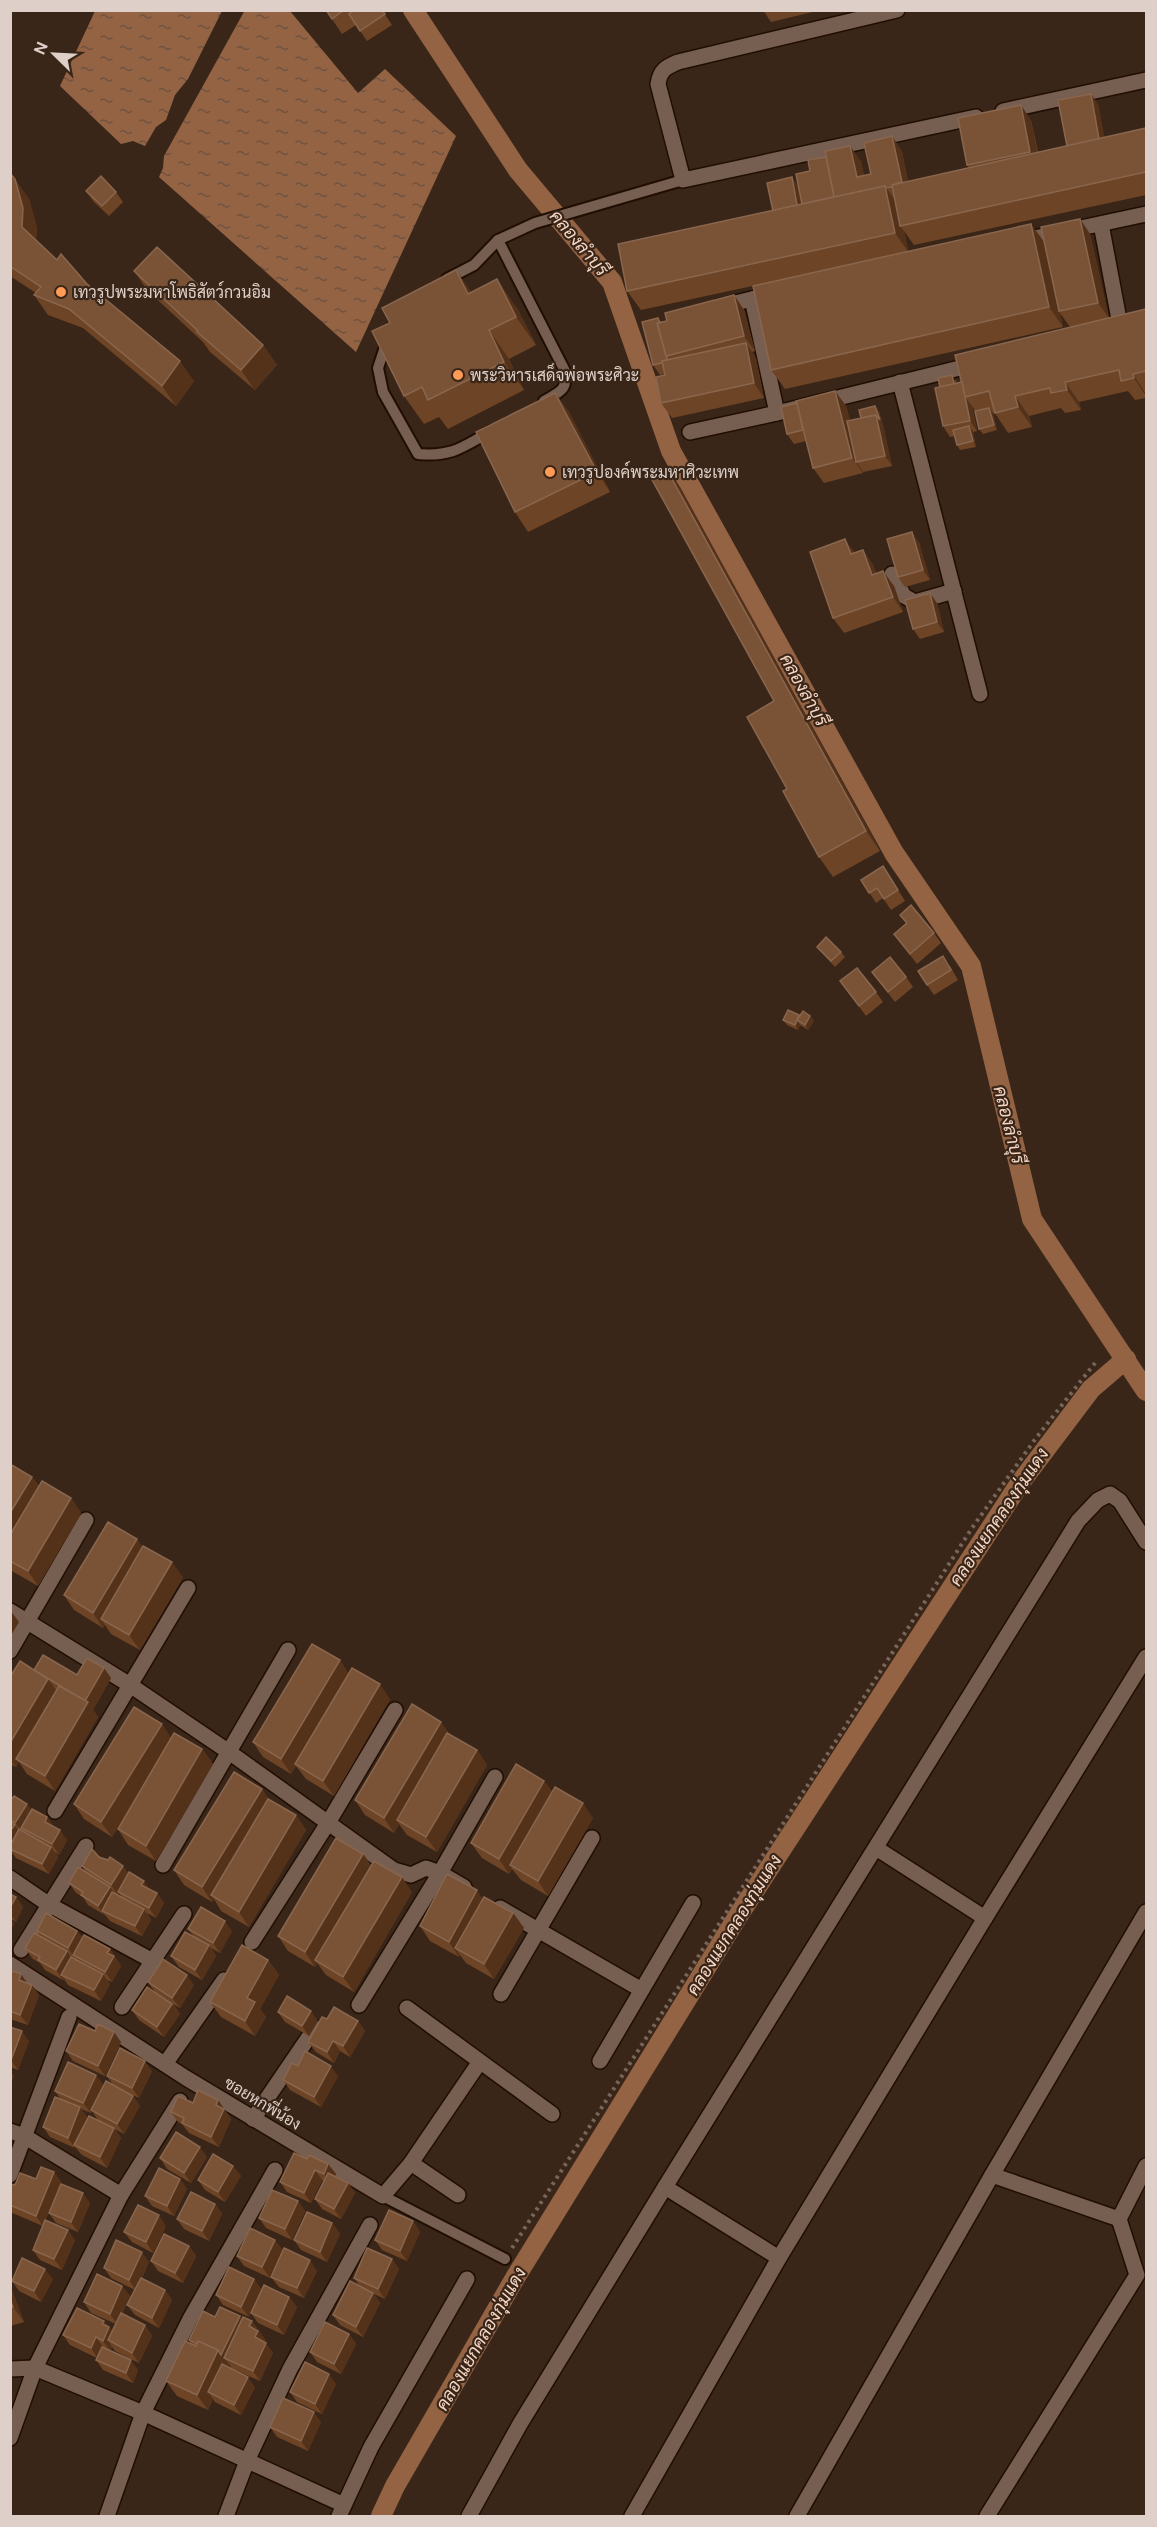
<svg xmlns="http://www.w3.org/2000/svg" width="1157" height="2527" font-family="'DM Sans',Sarabun,sans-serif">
<defs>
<pattern id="water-ripples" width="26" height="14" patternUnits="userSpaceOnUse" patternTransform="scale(1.5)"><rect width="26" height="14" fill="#936344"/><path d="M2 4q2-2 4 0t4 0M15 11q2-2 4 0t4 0" fill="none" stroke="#6f5240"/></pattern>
</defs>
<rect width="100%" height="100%" fill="#3a2618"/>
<!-- water -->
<g fill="url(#water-ripples)">
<polygon points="245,10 290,11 358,93 385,69 456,136 356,352 159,177 163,168 164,156"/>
<polygon points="95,11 222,11 188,79 175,95 166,120 156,127 145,146 133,141 121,144 60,86"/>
</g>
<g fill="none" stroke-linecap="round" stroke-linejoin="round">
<!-- canal -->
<g stroke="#936344" stroke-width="20">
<polyline points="413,10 518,170 612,282 671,451 894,853 971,966 1032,1219 1146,1391"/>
<polyline points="381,2516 395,2486 515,2278 738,1916 1020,1483 1091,1389 1126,1359"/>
</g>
<defs>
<g id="lane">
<path d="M 498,240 L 565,371 C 568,391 559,392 544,401"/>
<polyline points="447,279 474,265 498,240 535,223 683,180"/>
<path d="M 387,341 L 378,368 L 383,392 L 418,454 C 452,457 463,447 491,431"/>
<polyline points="383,2196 505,2259"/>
</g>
<g id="street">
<path d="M 897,10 L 678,62 C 666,67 660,70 658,84 L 683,180 L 976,117"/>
<polyline points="1003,111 1146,80"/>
<polyline points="1101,224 1121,330"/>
<polyline points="1020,241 1146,214"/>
<polyline points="752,299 777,413"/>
<polyline points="718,307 774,294"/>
<polyline points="900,382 980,694"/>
<polyline points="690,432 777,413 976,364"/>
<polyline points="892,574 904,596 915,602 954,591"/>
<polyline points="10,1611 130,1685 229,1752 394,1870 411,1875 426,1868 440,1873 464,1887"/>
<polyline points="10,1651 86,1520"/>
<polyline points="55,1811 188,1588"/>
<polyline points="876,1848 985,1918"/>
<polyline points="163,1865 288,1650"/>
<polyline points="10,1878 48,1904 151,1960"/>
<polyline points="500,1908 640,1989"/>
<polyline points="252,1942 328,1823 395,1710"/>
<polyline points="21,1950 86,1846"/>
<polyline points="10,1964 186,2078 383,2196 411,2163 479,2063"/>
<polyline points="501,1994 592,1838"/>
<polyline points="359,2005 440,1873 495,1777"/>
<polyline points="122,2007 184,1914"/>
<polyline points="407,2008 552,2114"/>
<polyline points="600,2061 693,1903"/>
<polyline points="165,2064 224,1980"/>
<polyline points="253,2119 315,2028"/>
<polyline points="10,2131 24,2136 121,2195"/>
<polyline points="411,2163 458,2195"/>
<polyline points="10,2175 69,2017"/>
<polyline points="992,2175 1119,2219"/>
<polyline points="665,2187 779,2258"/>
<polyline points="10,2369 35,2368 143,2413 344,2505"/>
<polyline points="10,2438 35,2368 121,2195 180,2101"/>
<polyline points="107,2516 143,2413 190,2319 275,2170"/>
<polyline points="226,2516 247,2461 290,2369 370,2225"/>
<polyline points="339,2516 371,2447 467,2279"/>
<polyline points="469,2516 520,2424 665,2187 1078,1521 1098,1500 1110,1494 1120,1501 1146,1542"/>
<polyline points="632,2516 779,2258 985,1918 1146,1657"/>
<polyline points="797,2516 992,2175 1146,1912"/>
<polyline points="987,2516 1137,2275 1119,2219 1146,2166"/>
</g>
</defs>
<!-- lane casing -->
<use href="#lane" stroke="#200e03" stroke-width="14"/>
<!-- street casing -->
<use href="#street" stroke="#200e03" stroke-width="18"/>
<!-- path -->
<polyline stroke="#78665b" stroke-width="4" stroke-dasharray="3 4.5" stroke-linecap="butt" points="512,2248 972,1528 1036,1438 1095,1363"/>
<!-- lane -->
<use href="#lane" stroke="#765e50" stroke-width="10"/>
<!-- street -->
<use href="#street" stroke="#765e50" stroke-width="15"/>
</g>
<!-- wall -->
<g fill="#6d4425" fill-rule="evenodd">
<polygon points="326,10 382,10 392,25 367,41 356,25 342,34"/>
<polygon points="763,10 821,10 771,22"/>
<polygon points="1098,104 1104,138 1146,128 1146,195 914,245 904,231 908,251 1044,242 1080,219 1090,234 1109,318 1070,327 1060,313 1063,327 785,389 771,370 776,281 641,310 627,291 773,211 799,187 861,161 864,176 871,174 892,136 902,152 908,181 969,168 967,165 1031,120 1038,152 1067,146"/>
<polygon points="10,173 29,199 37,228 36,241 57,260 87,284 194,381 176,406 83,328 48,315 34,295 36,293 10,276"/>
<polygon points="86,191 116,192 123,202 109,216 93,201"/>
<polygon points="134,271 263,345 277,365 255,390 210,352 203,342 148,291"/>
<polygon points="471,292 517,308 536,345 509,359 524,390 448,429 439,417 424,424 404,396"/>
<polygon points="734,295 744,310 755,351 752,352 756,358 764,398 672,418 661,403 664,374 660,375 653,365 658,318 661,322 667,321"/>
<polygon points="1146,309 1146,398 1135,400 1128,391 1079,402 1081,410 1065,413 1061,408 1029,416 1032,427 1008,433 995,413 993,413 997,430 983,434 979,429 975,411 972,406 977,431 973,432 976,447 960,450 957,445 955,436 950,437 943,426 940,387 956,380 957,384 962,382"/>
<polygon points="835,391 846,406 850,421 861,418 879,411 883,425 892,466 863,472 862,470 863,473 824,483 813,468 806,441 794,444 787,434 797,403"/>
<polygon points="555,393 569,412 610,492 528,532 515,512"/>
<polygon points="666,468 680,487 880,851 833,877 819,857 787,789 774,701"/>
<polygon points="919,542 930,580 905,587 898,577"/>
<polygon points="863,550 873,565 876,573 894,586 903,612 844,633 833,618 855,553"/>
<polygon points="937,603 944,632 920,639 913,629"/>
<polygon points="883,866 905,901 891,910 883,898 876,903 861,880"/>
<polygon points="900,915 934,933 941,943 917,964 894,934 906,923"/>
<polygon points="817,947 841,952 845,957 835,967 821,952"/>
<polygon points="950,966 958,980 934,995 927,985"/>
<polygon points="872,972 906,977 913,987 895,1002"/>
<polygon points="840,981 876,992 883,1002 866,1016"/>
<polygon points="799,1015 800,1016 810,1016 814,1021 808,1030 800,1025 798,1030 787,1025 783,1020"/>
<polygon points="10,1464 32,1477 39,1486 71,1498 81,1513 38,1586 10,1570"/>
<polygon points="137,1539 142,1547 183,1577 140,1650 111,1634 105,1625 103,1628 74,1610 64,1595"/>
<polygon points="340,1660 348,1673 390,1699 334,1796 306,1779 296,1766 291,1774 263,1757 253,1742"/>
<polygon points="34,1670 111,1678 93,1710 98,1717 55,1791 27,1774 19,1762 16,1767 10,1764 10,1677"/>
<polygon points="172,1738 202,1749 213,1764 156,1861 128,1845 118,1829 143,1786 112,1837 84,1819 74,1804"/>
<polygon points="477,1750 487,1765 437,1852 407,1835 399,1824 394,1833 365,1815 355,1800"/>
<polygon points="544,1781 552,1792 593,1818 548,1896 521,1880 512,1869 509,1874 482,1858 471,1843"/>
<polygon points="262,1789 269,1800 296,1815 306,1830 249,1927 221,1911 214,1899 212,1902 184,1885 174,1870"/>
<polygon points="10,1797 27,1804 31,1810 47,1817 54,1827 67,1840 59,1855 55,1852 58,1857 49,1874 16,1858 11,1851 10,1853"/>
<polygon points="363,1854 371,1866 412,1892 354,1992 326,1975 317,1963 315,1967 288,1951 278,1936"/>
<path d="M 99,1857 L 123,1866 L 128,1873 L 151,1890 L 157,1893 L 164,1903 L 156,1918 L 147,1913 L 151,1920 L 142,1936 L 110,1921 L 105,1915 L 88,1905 L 83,1897 L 76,1893 L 69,1883 L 86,1872 L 82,1866 ZM 113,1891 L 118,1895 L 119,1893 L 122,1898 L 114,1894 Z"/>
<polygon points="10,1894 16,1897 23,1907 16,1922 11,1919 14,1924 10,1931"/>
<polygon points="483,1899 513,1913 524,1928 494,1979 466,1963 460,1955 459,1957 430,1941 420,1926"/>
<polygon points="188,1929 232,1931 220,1953 211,1948 216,1956 202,1980 179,1967 171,1956 194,1937"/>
<polygon points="37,1931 77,1931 82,1937 110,1949 121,1966 112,1982 107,1980 110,1984 101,2001 68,1985 64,1979 63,1980 45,1970 40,1963 33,1959 25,1949 40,1936"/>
<polygon points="268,1960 279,1975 260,2009 266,2017 255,2036 221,2017 210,2002"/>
<polygon points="10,1970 27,1983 32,1985 39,1995 28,2025 10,2019"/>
<polygon points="148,1982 194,1985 180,2008 173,2004 180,2014 164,2037 139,2020 132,2010 155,1992"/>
<polygon points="278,2012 318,2021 309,2036 285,2022"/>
<polygon points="327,2019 358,2021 365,2031 350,2057 340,2051 334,2063 316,2052 308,2042"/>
<polygon points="10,2027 29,2041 18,2070 10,2067"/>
<polygon points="121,2042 105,2076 73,2061 66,2051"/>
<polygon points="298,2066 338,2076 321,2107 290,2090 283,2080"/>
<path d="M 152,2071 L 139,2098 L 124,2091 L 133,2096 L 140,2106 L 124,2134 L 115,2129 L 121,2138 L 107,2168 L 82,2155 L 75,2147 L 75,2148 L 50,2137 L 43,2127 L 61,2100 L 55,2091 L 96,2075 L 103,2085 L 97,2098 L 113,2085 L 107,2076 ZM 81,2109 L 91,2113 L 92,2111 L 98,2120 L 82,2131 L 87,2117 Z"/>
<polygon points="218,2100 231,2119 219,2147 189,2133 182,2124 178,2122 171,2112 193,2103"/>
<polygon points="207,2157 191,2183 167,2169 160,2158"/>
<polygon points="307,2159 328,2164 336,2174 335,2176 348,2183 355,2193 341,2219 322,2209 315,2199 324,2181 322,2180 311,2203 287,2192 280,2182"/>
<polygon points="233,2166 241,2176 225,2202 205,2190 198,2180"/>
<polygon points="54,2172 61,2182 43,2226 10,2212 10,2184 15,2185 36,2179"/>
<polygon points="180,2179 187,2189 174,2216 152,2206 145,2196"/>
<polygon points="298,2201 305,2211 292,2240 266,2228 259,2218"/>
<polygon points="90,2203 78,2232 56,2223 49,2213"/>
<polygon points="215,2204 222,2214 209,2241 184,2229 177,2219"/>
<polygon points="413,2221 420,2232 407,2261 382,2250 375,2240"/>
<polygon points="332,2223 340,2234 327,2262 301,2250 294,2240"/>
<polygon points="166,2226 153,2253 132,2242 124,2232"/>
<polygon points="75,2240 62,2270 40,2260 33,2250"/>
<polygon points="189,2246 196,2256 183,2283 158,2271 151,2261"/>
<polygon points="283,2250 270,2278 244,2266 237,2256"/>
<polygon points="392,2259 399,2269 385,2299 374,2294 380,2303 363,2337 340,2325 333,2315 359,2285 354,2278"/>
<polygon points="149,2262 142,2278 165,2290 172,2300 159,2328 135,2315 127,2305 135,2290 111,2278 104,2268"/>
<polygon points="317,2271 304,2298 279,2287 271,2277"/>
<polygon points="53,2279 41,2302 19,2291 12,2281"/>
<polygon points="254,2279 261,2289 249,2317 223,2305 216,2295"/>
<polygon points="10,2285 24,2322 10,2326"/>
<polygon points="122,2286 130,2296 122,2314 145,2325 152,2336 139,2363 115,2351 112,2347 110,2351 138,2370 133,2383 103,2370 96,2360 97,2358 70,2345 63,2335 104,2321 112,2331 116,2324 91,2313 84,2302"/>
<polygon points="289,2297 297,2307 284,2335 258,2323 251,2313"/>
<polygon points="240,2316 242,2319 252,2321 266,2341 265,2342 273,2353 260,2381 231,2368 229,2364 228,2367 255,2387 241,2415 215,2402 213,2399 208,2410 177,2396 166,2381 192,2345 189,2340 215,2317"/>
<polygon points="349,2334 356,2344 341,2374 317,2362 310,2352"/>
<polygon points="336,2384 322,2414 297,2402 290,2392"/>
<polygon points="321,2422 308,2451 277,2437 270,2427"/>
</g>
<!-- shaded-wall -->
<g fill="#543119">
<polygon points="1091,94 1098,104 1107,150 1100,140"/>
<polygon points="1021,105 1031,120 1040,167 1030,152"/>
<polygon points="892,136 902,152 912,199 902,184"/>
<polygon points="850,146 861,161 867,192 857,177"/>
<polygon points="792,177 799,187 806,222 799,212"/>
<polygon points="15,179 29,199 37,228 35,247 22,227"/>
<polygon points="885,186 899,206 900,226 904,231 909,253 895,233"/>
<polygon points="1080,219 1090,234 1109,318 1098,303"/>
<polygon points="1031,224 1045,243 1063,327 1049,307"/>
<polygon points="456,270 476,299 468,294"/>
<polygon points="497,279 517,308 536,345 516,317"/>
<polygon points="734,295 744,310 755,351 744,336"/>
<polygon points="489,330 509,359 524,390 504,362"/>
<polygon points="746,343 756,358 764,398 754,383"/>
<polygon points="263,345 277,365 255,390 241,370"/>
<polygon points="180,361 194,381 176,406 162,386"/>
<polygon points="1133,374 1146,394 1146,396 1134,378"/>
<polygon points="962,382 965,397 972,406 977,431 970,421"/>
<polygon points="1065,382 1079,402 1081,410 1067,390"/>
<polygon points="835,391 846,406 860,461 856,462 862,470 863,473 852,458"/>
<polygon points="555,393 569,412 610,492 597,472"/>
<polygon points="1015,396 1029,416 1032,427 1018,407"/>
<polygon points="875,406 879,411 883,425 892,466 885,456 876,415"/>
<polygon points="989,408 993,413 997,430 994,425"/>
<polygon points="969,426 973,431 976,447 973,441"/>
<polygon points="666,468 680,487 880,851 866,831"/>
<polygon points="912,532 919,542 930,580 923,570"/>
<polygon points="845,539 856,554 851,554"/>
<polygon points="863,550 873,565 882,590 872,575"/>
<polygon points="883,571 894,586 903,612 893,597"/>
<polygon points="930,593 937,603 944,632 937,622"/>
<polygon points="799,1015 803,1020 797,1020 800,1025 798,1030 795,1025"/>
<polygon points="810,1016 814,1021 808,1030 805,1025"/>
<polygon points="32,1477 43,1492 10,1546 10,1513"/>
<polygon points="71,1498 81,1513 38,1586 28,1571"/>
<polygon points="137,1539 147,1554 101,1619 105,1625 103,1628 93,1613"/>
<polygon points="172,1562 183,1577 140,1650 129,1635"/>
<polygon points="10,1610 19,1622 10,1637"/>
<polygon points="340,1660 350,1676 295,1764 296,1766 291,1774 281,1759"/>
<polygon points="104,1668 111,1678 93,1710 98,1717 55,1791 45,1776 85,1701"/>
<polygon points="48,1679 59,1694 16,1759 19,1762 16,1767 10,1760 10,1743"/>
<polygon points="380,1684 390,1699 334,1796 323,1781"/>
<polygon points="441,1722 452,1737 397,1820 399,1824 394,1833 384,1818"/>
<polygon points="162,1724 172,1739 112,1837 101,1822"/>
<polygon points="202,1749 213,1764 156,1861 146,1846"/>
<polygon points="477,1750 487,1765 437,1852 426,1837"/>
<polygon points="544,1781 554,1796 510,1865 512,1869 509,1874 499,1859"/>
<polygon points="262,1789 272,1804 211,1895 214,1899 212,1902 202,1887"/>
<polygon points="583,1803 593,1818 548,1896 538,1881"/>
<polygon points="27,1804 34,1814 21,1828 24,1831 23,1833 15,1823"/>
<polygon points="296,1815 306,1830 249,1927 239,1912"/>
<polygon points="47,1817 54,1827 45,1822"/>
<polygon points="15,1825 22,1835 10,1849 10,1831"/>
<polygon points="60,1830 67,1840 59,1855 52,1844"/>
<polygon points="51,1847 58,1857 49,1874 42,1864"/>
<polygon points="363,1854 374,1869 315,1960 317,1963 315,1967 305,1952"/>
<polygon points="123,1866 130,1876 118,1892 119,1893 118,1895 111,1885"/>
<polygon points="402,1877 412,1892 354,1992 343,1977"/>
<polygon points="144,1881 151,1891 141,1885"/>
<polygon points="110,1887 117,1897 102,1911 105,1916 98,1906"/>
<polygon points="477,1890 487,1905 455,1948 460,1955 459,1957 449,1942"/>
<polygon points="157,1893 164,1903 156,1918 149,1908"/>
<polygon points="16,1897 23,1907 16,1922 10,1914 10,1908"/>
<polygon points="144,1909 151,1920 142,1936 135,1926"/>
<polygon points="513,1913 524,1928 494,1979 484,1964"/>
<polygon points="10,1918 14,1924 10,1931"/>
<polygon points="225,1921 232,1931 220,1953 213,1943"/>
<polygon points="77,1931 85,1941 73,1955 75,1959 68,1948"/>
<polygon points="209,1945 216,1956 202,1980 195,1970"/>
<polygon points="110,1949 121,1966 112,1982 105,1972 107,1953"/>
<polygon points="67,1951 74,1961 61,1975 64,1979 63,1980 56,1970"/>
<polygon points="268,1960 279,1975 260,2009 266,2017 255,2036 245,2021 247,1998"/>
<polygon points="21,1974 28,1984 19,1980"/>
<polygon points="103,1974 110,1984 101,2001 94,1990"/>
<polygon points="187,1975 194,1985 180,2008 172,1998"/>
<polygon points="32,1985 39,1995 28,2025 20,2015"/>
<polygon points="172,2004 180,2014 164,2037 157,2027"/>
<polygon points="311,2011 318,2021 309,2036 302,2026"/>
<polygon points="358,2021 365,2031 350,2057 343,2046"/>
<polygon points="22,2031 29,2041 18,2070 11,2060"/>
<polygon points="114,2032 121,2042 105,2076 98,2066"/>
<polygon points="333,2041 340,2051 334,2063 327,2052"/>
<polygon points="145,2061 152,2071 139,2098 132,2088"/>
<polygon points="331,2066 338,2076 321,2107 314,2097"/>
<polygon points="10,2071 14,2076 10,2086"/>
<polygon points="96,2075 103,2085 91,2113 83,2103"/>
<polygon points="133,2096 140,2106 124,2134 117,2124"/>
<polygon points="218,2100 231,2119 219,2147 211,2137 216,2105"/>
<polygon points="80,2107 87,2117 75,2148 68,2138"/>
<polygon points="114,2128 121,2138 107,2168 100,2157"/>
<polygon points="200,2147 207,2157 191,2183 184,2173"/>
<polygon points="328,2164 336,2174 331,2184 324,2174"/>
<polygon points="233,2166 241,2176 225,2202 218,2192"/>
<polygon points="315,2170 322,2180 311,2203 304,2193"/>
<polygon points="54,2172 61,2182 43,2226 36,2216"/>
<polygon points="180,2179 187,2189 174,2216 167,2206"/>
<polygon points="348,2183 355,2193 341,2219 334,2209"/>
<polygon points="83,2193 90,2203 78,2232 71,2222"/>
<polygon points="298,2201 305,2211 292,2240 285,2229"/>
<polygon points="215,2204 222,2214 209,2241 202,2231"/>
<polygon points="159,2215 166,2226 153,2253 146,2242"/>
<polygon points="413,2221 420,2232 407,2261 400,2251"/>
<polygon points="332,2223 340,2234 327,2262 320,2252"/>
<polygon points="68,2230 75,2240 62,2270 54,2259"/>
<polygon points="275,2240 283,2250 270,2278 262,2267"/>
<polygon points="189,2246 196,2256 183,2283 175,2273"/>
<polygon points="142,2252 149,2262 136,2290 129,2280"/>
<polygon points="392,2259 399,2269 385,2299 378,2289"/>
<polygon points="310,2260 317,2271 304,2298 297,2288"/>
<polygon points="45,2269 53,2279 41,2302 34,2291"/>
<polygon points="254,2279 261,2289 249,2317 241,2307"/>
<polygon points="10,2285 24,2322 13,2307 10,2299"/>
<polygon points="122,2286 130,2296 117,2324 110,2314"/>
<polygon points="165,2290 172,2300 159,2328 152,2318"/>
<polygon points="373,2293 380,2303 363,2337 356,2327"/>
<polygon points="289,2297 297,2307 284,2335 277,2325"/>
<polygon points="240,2316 247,2326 224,2358 229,2364 215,2395 208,2392 213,2399 208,2410 197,2395 218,2350"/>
<polygon points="104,2321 116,2338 108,2340 112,2347 110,2351 103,2341 102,2324"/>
<polygon points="252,2321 266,2341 262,2348 249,2326"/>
<polygon points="145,2325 152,2336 139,2363 132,2353"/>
<polygon points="349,2334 356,2344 341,2374 334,2364"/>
<polygon points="96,2337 103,2347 98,2359 91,2348"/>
<polygon points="266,2343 273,2353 260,2381 253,2371"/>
<polygon points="131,2360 138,2370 133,2383 126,2373"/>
<polygon points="329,2374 336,2384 322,2414 315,2404"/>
<polygon points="248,2377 255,2387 241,2415 234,2405"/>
<polygon points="314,2412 321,2422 308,2451 301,2441"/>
</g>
<!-- building -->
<g fill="#7a5337" stroke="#89664e" stroke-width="1.5">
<polygon points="326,10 344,10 332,19"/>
<polygon points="354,10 382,10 385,14 360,31 349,14"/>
<polygon points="1091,94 1099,139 1067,146 1058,100"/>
<polygon points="1021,105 1030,152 967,165 958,118"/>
<polygon points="1146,128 1146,172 900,226 892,185"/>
<polygon points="892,136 902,182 892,185 892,187 885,188 885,186 834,197 825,151 850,146 857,177 871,174 864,143"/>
<polygon points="826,157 834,197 802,204 796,174 810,171 808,160"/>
<polygon points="10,173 15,179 23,208 22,227 57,260 61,254 87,284 180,361 162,386 69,309 34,295 41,287 10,266"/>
<polygon points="101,176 116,192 102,206 86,191"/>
<polygon points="792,177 797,205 773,211 767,183"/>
<polygon points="885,186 895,233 627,291 618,244"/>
<polygon points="1080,219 1098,303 1059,311 1041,227"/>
<polygon points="1031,224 1049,307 771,370 753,286"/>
<polygon points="157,247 263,345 241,370 197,332 198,331 134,271"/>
<polygon points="456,270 468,294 497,279 516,317 489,330 504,362 428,400 422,387 404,396 372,331 390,323 382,308"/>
<polygon points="734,295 744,336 666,356 657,323 667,321 665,313"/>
<polygon points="1146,309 1146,371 1133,374 1134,378 1121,381 1119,370 1065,382 1067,390 1051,393 1050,388 1015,396 1018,407 995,413 989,391 965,397 955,355"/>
<polygon points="658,318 660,323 657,323 666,356 668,360 662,361 662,363 653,365 642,322"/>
<polygon points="746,343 754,383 661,403 656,377 665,375 662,361"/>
<polygon points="952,375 954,384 940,387 938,378"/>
<polygon points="962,382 970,421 943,426 935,388"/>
<polygon points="835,391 852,458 813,468 796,401"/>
<polygon points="555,393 597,472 515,512 476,432"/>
<polygon points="797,403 803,430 787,434 781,407"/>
<polygon points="875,406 880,420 876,415 861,418 859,410"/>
<polygon points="989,408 994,425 979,429 975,411"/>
<polygon points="876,415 885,456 856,462 847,421"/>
<polygon points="969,426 973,441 957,445 953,430"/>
<polygon points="666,468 866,831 819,857 783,791 787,789 747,717 774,701 650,476"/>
<polygon points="912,532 923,570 898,577 887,539"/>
<polygon points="845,539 851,554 863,550 872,575 883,571 893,597 833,618 810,552"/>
<polygon points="930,593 937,622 913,629 905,600"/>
<polygon points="883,866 898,890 884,899 877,888 869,893 861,880"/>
<polygon points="911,905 934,933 910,954 894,934 907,923 900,915"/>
<polygon points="826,937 841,952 831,961 817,947"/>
<polygon points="943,956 951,970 927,985 918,971"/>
<polygon points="890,957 906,977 888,992 872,972"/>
<polygon points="857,968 876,992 859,1006 840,981"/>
<polygon points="788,1010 799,1015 795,1025 783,1020"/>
<polygon points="803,1011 810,1016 805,1025 797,1020"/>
<polygon points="10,1464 32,1477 10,1513"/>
<polygon points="42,1481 71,1498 28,1571 10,1561 10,1535"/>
<polygon points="108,1522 137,1539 93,1613 64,1595"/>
<polygon points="143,1546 172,1562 129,1635 101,1619"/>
<polygon points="312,1644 340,1660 281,1759 253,1742"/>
<polygon points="43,1655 77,1675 87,1658 104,1668 85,1701 34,1670"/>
<polygon points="20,1661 48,1679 10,1743 10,1677"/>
<polygon points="352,1668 380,1684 323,1781 295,1764"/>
<polygon points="59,1686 88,1702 45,1776 16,1759"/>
<polygon points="412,1704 441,1722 384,1818 355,1800"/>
<polygon points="134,1707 162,1724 101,1822 74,1804"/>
<polygon points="174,1733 202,1749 146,1846 118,1829"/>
<polygon points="447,1733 477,1750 426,1837 397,1820"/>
<polygon points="516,1764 544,1781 499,1859 471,1843"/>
<polygon points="234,1772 262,1789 202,1887 174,1870"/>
<polygon points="555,1787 583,1803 538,1881 510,1865"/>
<polygon points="14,1796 27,1804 15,1823 10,1820 10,1797 13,1798"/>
<polygon points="268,1799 296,1815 239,1912 211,1895"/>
<polygon points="32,1809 47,1817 45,1822 60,1830 52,1844 21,1828"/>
<polygon points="10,1822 15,1825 10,1831"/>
<polygon points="19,1829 51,1847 42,1864 10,1849 10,1846"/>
<polygon points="336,1838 363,1854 305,1952 278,1936"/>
<polygon points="92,1849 99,1857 108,1860 110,1857 123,1866 111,1885 82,1866"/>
<polygon points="374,1861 402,1877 343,1977 315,1960"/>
<polygon points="78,1867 110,1887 98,1906 81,1895 83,1892 69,1883"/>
<polygon points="129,1872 144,1881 141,1885 157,1893 149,1908 118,1892"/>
<polygon points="447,1874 477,1890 449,1942 420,1926"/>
<polygon points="112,1892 144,1909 135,1926 102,1911"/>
<polygon points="10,1894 16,1897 10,1908"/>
<polygon points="484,1897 513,1913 484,1964 455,1948"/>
<polygon points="201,1907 225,1921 213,1943 188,1929"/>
<polygon points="46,1913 77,1931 68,1948 37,1931"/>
<polygon points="185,1932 209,1945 195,1970 171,1956"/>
<polygon points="34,1933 67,1951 56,1970 38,1960 40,1957 25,1949"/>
<polygon points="84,1935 110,1949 107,1953 114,1956 105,1972 73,1955"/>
<polygon points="242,1945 268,1960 247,1998 255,2002 245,2021 210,2002"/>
<polygon points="71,1957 103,1974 94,1990 61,1975"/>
<polygon points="163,1959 187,1975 172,1998 148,1982"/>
<polygon points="10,1970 21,1974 19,1980 32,1985 20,2015 10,2011"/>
<polygon points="147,1987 172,2004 157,2027 132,2010"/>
<polygon points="287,1996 311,2011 302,2026 278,2012"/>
<polygon points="334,2007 358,2021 343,2046 333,2041 327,2052 308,2042 322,2017 327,2019"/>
<polygon points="79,2024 95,2031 98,2024 114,2032 98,2066 66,2051"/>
<polygon points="10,2027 22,2031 11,2060 10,2060"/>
<polygon points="120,2048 145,2061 132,2088 107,2076"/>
<polygon points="305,2051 331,2066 314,2097 283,2080 292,2063 298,2066"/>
<polygon points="68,2062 96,2075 83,2103 55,2091"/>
<polygon points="106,2081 133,2096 117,2124 91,2110"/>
<polygon points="198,2090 218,2100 216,2105 224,2109 211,2137 182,2123 184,2118 171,2112 178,2096 193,2103"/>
<polygon points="55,2097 80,2107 68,2138 43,2127"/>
<polygon points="89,2116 114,2128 100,2157 74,2145"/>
<polygon points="176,2132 200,2147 184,2173 160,2158"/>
<polygon points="294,2153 307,2159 309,2155 328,2164 324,2174 315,2170 304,2193 280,2182"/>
<polygon points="213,2154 233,2166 218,2192 198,2180"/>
<polygon points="41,2167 54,2172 36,2216 10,2205 10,2184 15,2185 20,2173 36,2179"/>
<polygon points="159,2168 180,2179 167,2206 145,2196"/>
<polygon points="328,2173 348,2183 334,2209 315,2199"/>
<polygon points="61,2184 83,2193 71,2222 49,2213"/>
<polygon points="272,2190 298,2201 285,2229 259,2218"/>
<polygon points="191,2192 215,2204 202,2231 177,2219"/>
<polygon points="138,2205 159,2215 146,2242 124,2232"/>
<polygon points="389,2210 413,2221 400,2251 375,2240"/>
<polygon points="307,2212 332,2223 320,2252 294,2240"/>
<polygon points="45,2220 68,2230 54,2259 33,2250"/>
<polygon points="250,2228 275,2240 262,2267 237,2256"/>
<polygon points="164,2234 189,2246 175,2273 151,2261"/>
<polygon points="116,2240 142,2252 129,2280 104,2268"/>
<polygon points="284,2248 310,2260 297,2288 271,2277"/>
<polygon points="367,2248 392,2259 378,2289 354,2278"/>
<polygon points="22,2258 45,2269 34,2291 12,2281"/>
<polygon points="229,2267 254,2279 241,2307 216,2295"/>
<polygon points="97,2274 122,2286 110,2314 84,2302"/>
<polygon points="141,2278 165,2290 152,2318 127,2305"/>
<polygon points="350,2281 373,2293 356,2327 333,2315"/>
<polygon points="264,2285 289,2297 277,2325 251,2313"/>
<polygon points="10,2299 13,2307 10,2308"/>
<polygon points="220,2307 240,2316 221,2355 218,2350 198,2341 197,2344 189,2340 203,2311 215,2317"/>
<polygon points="77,2308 104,2321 102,2324 109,2327 103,2341 96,2337 91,2348 63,2335"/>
<polygon points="121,2313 145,2325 132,2353 108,2340"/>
<polygon points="243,2317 252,2321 249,2326 258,2331 255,2337 266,2343 253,2371 224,2358"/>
<polygon points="325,2322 349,2334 334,2364 310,2352"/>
<polygon points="185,2341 196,2346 198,2341 218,2350 197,2395 166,2381"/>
<polygon points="102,2347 131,2360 126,2373 96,2360"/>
<polygon points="305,2362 329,2374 315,2404 290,2392"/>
<polygon points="222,2364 248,2377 234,2405 208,2392"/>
<polygon points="283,2398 314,2412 301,2441 270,2427"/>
</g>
<!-- markers -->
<g fill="#fe9c57" stroke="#3a2618" stroke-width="2">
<circle cx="61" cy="292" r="6"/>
<circle cx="458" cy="375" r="6"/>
<circle cx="550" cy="472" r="6"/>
</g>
<g text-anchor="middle" stroke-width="4.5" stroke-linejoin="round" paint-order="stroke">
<!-- poi labels -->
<g font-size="16" fill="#ded0c8" stroke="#3a2618" text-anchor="start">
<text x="73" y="298">เทวรูปพระมหาโพธิสัตว์กวนอิม</text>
<text x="470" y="381">พระวิหารเสด็จพ่อพระศิวะ</text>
<text x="562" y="478">เทวรูปองค์พระมหาศิวะเทพ</text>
</g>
<!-- street labels -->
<g font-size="16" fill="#ded0c8" stroke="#3a2618">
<text transform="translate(263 2103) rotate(31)" y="6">ซอยหกพี่น้อง</text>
</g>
<!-- water labels -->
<g font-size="18" font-style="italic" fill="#f6d7c4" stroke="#3a2618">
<text transform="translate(579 243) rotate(50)" y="6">คลองลำบุรี</text>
<text transform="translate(804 690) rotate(61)" y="6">คลองลำบุรี</text>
<text transform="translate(1009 1125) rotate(76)" y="6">คลองลำบุรี</text>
<text transform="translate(999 1517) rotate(-56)" y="6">คลองแยกคลองกุ่มแดง</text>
<text transform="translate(734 1925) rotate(-58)" y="6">คลองแยกคลองกุ่มแดง</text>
<text transform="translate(481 2339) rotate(-60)" y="6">คลองแยกคลองกุ่มแดง</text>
</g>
</g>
<!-- border -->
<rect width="1157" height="2527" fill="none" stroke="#ded0c8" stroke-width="24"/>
<!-- north arrow -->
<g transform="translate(54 54) rotate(294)" stroke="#3a2618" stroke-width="4.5" paint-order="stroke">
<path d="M0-4.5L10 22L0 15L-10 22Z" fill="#ded0c8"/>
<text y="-9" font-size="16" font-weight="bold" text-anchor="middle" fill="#ded0c8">N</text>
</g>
</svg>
